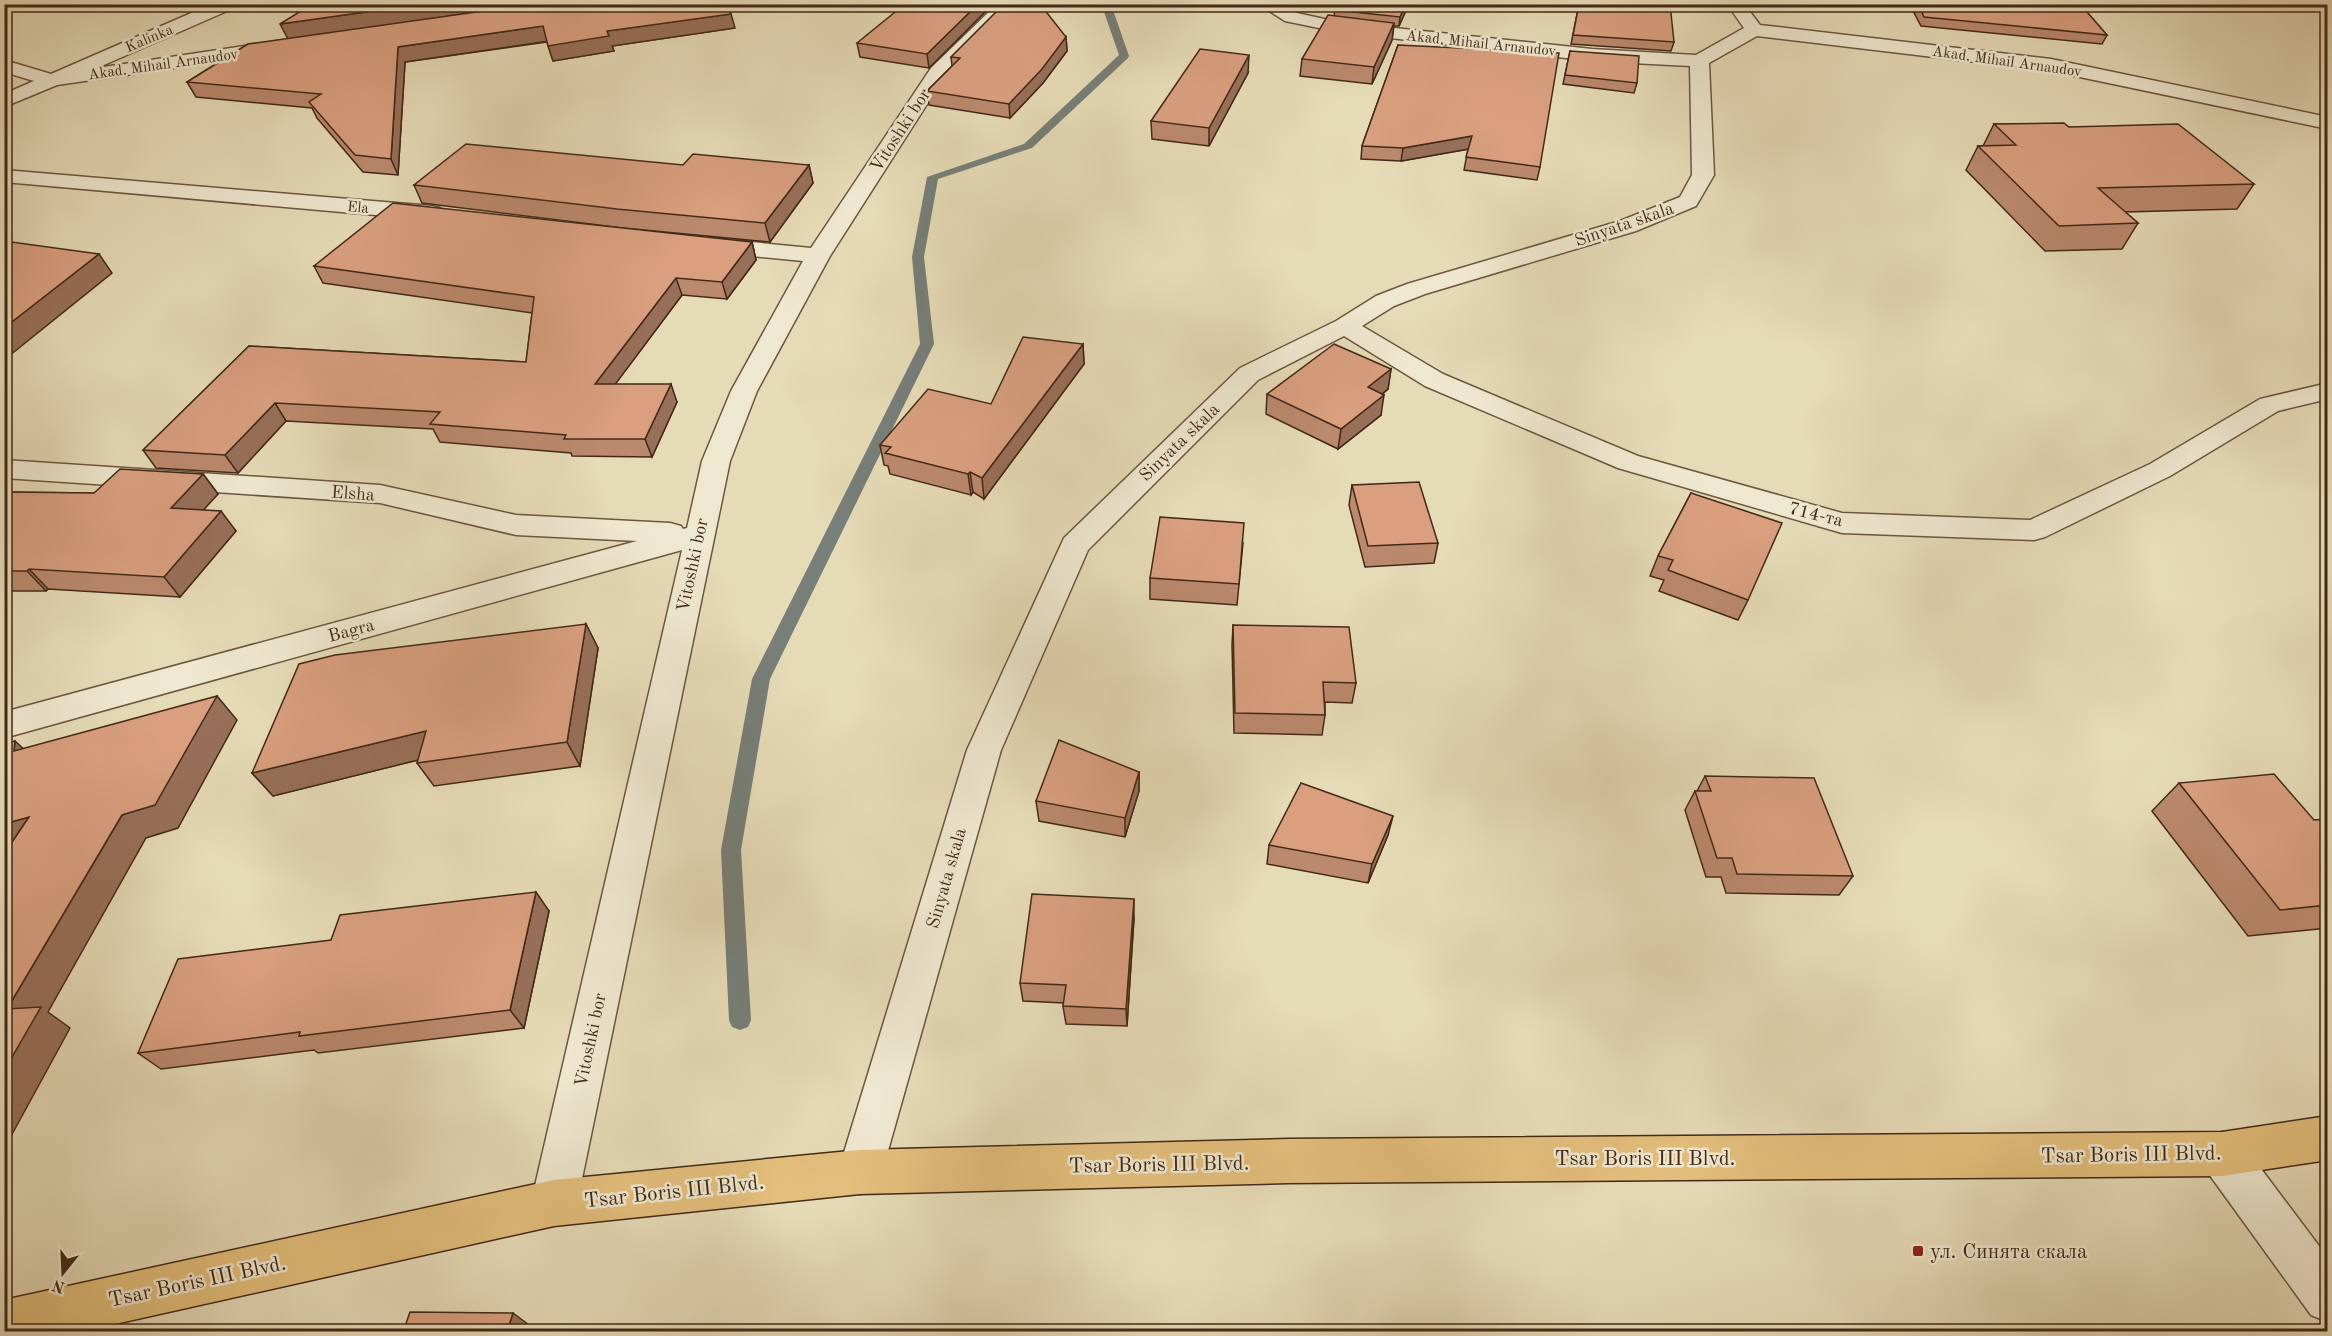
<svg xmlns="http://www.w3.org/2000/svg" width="2332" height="1336" font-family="'Old Standard TT',serif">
<rect width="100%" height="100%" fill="#e6dbb7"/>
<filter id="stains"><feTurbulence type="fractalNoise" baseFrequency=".00333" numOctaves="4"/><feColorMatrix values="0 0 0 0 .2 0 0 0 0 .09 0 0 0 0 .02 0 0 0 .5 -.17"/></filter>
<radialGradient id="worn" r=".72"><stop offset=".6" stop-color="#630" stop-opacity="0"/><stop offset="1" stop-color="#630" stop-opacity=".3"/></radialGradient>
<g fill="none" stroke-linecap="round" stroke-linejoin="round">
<!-- stream -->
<polygon fill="#767f78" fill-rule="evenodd" points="1110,4 1123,4 1113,10 1129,56 1128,58 1032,148 938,179 924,257 934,344 770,679 741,850 751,1020 748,1027 740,1030 732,1027 729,1020 721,850 752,679 920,344 912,257 927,177 1024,144 1119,55 1103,9"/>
<defs>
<g id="minor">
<polygon points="212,4 236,4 234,8 97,68 278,41 285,43 287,47 285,51 278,53 57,85 4,107 4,94 34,81 4,72 4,60 51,74"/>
<polygon points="997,4 1016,4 945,76 830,256 757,391 730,461 577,1203 570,1219 554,1226 538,1219 531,1203 682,550 4,738 4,712 637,541 516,535 380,503 4,478 4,460 380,485 516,515 670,523 681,526 683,529 687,528 702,461 731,391 803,261 710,252 702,250 698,245 702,240 710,238 811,248 931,68"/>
<polygon points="1258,4 1280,4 1297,13 1338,22 1592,49 1696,55 1744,28 1727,4 1744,4 1760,25 2051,59 2328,117 2328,129 2051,71 1757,36 1709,63 1714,175 1696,206 1636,231 1425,294 1394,306 1362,326 1443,374 1638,456 1842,513 2030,520 2150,464 2260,399 2328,383 2328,399 2278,411 2170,476 2045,537 2034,540 1842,533 1618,468 1425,386 1344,336 1258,380 1088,550 1001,750 882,1172 876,1188 860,1194 844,1188 838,1172 967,750 1064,538 1240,368 1336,321 1376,296 1407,284 1620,221 1680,197 1692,175 1690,66 1592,61 1338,32 1285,21"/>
<polygon points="4,170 432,206 440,208 443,213 440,218 432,220 4,182"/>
<polygon points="2222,1132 2238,1138 2328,1258 2328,1322 2311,1315 2206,1170 2200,1154 2206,1138"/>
</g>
<polygon id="major" points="2328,1116 2328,1160 2222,1176 1288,1183 860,1194 554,1226 79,1332 4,1332 4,1300 554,1180 860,1150 1288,1139 2222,1132"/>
</defs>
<!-- minor casing -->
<use href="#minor" stroke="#6b563f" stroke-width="3"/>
<!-- major casing -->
<use href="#major" stroke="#422917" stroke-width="3"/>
<!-- minor -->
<use href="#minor" fill="#efe8d0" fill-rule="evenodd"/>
<!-- major -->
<use href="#major" fill="#e3be7c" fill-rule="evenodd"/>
</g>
<!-- wall -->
<g fill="#bb896d" stroke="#422917" stroke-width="1.5">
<polygon points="993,4 929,68 860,57 857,43"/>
<polygon points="1409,4 1399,26 1394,26 1392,40 1372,84 1300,76 1302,59 1334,16 1335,10"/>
<polygon points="1579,4 1674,42 1671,51 1571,44"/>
<polygon points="1911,4 2080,4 2107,35 2102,44 1921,26 1912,9"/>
<polygon points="735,28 612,46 614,51 553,61 547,42 405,62 398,175 363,172 317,118 312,108 196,97 187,82 248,44"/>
<polygon points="1066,37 1067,51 1043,83 1010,118 929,105 927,91 952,66 951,57"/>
<polygon points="1398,45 1540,167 1537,180 1464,170 1468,149 1401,161 1361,159 1362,146"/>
<polygon points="1570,51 1637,83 1634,93 1563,84"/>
<polygon points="1248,73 1209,146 1152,139 1151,121"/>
<polygon points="1994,124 2069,127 2254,184 2237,209 2125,212 2138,223 2122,249 2045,251 1966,170 1978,146 1983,146"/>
<polygon points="683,165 809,165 813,183 770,242 623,228 422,203 414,185"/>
<polygon points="752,242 756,260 727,299 682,295 615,384 677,402 652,457 572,456 571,453 440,442 433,429 286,421 238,473 156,468 143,450 249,346 526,362 532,313 323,283 314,266"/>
<polygon points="1083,344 1084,364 984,499 973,492 971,495 890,474 888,466 884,465 880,445 991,404"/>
<polygon points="1391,369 1388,389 1382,394 1381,415 1338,449 1266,414 1267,394"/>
<polygon points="203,474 218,494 203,510 236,531 180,597 48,589 46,591 4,591 4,492 94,493"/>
<polygon points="1352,485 1438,543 1434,563 1365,567 1349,505"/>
<polygon points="1691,493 1748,600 1738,620 1659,591 1664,580 1650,576 1658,556"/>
<polygon points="1243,543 1237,605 1150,599 1150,578"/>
<polygon points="586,624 598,648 580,766 434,786 417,763 418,760 273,796 252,773"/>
<polygon points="1233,625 1356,683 1352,703 1325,702 1325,715 1322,735 1234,733 1232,645"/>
<polygon points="1139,772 1139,791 1125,837 1039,821 1036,801"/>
<polygon points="1705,776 1853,876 1839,895 1726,893 1721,877 1706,877 1685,810 1695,791 1697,791"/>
<polygon points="2179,783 2314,820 2328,819 2328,928 2248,936 2152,811"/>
<polygon points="1388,835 1368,883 1267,864 1269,845"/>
<polygon points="549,911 524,1028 318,1053 314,1050 161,1069 138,1053 331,940"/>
<polygon points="1134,918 1127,1026 1066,1024 1063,1006 1064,1003 1023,1001 1020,983"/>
</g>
<!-- shaded-wall -->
<g fill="#986f59" stroke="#422917" stroke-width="1.5">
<polygon points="423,4 534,4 288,39 280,24"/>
<polygon points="978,4 993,4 929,68 927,54"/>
<polygon points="1406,4 1409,4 1399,26 1400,17"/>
<polygon points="731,14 735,28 612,46 614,51 553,61 548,46 607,31"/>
<polygon points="1394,23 1392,40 1372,84 1374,67"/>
<polygon points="543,26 549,41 405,62 398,175 391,159 398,47"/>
<polygon points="1066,37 1067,51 1043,83 1010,118 1009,104"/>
<polygon points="1249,55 1248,73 1209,146 1209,128"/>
<polygon points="1472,136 1469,149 1401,161 1403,148"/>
<polygon points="809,165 813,183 770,242 765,223"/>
<polygon points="752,242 756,260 727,299 722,282"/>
<polygon points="99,254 112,273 4,360 4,328"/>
<polygon points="676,278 682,295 602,402 595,384"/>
<polygon points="1083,344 1084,364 984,499 982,478"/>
<polygon points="1391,369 1388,389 1365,408 1368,387"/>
<polygon points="671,384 677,402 652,457 645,439"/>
<polygon points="1384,395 1381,415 1338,449 1341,429"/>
<polygon points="275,403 286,421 238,473 225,455"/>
<polygon points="970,472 973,492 971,495 968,474"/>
<polygon points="203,474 218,494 186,529 171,508"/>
<polygon points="221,511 236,531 180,597 164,577"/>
<polygon points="29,569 48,589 46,591 27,571"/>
<polygon points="586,624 598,648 580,766 567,742"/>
<polygon points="217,696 237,720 178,828 146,838 48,1012 70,1028 4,1149 4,1071 7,1009 122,815"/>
<polygon points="426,731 442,754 273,796 252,773"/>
<polygon points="15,741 41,765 14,751"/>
<polygon points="1139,772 1139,791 1125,837 1125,818"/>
<polygon points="1393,816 1388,835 1368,883 1372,864"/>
<polygon points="29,817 4,855 4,824"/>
<polygon points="536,892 549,911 524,1028 510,1010"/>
<polygon points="1134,899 1134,918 1127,1026 1126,1009"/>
<polygon points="513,1313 529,1325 527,1332 507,1332"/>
</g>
<!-- building -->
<g fill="#d99f7f" stroke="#422917" stroke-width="1.5">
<polygon points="312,4 423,4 280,24"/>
<polygon points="534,4 728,4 731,14 607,31 609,36 548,46 543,26 398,47 391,159 355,155 309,102 321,94 187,82 248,44"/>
<polygon points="905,4 978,4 927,54 857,43"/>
<polygon points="1004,4 1040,4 1066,37 1042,69 1009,104 927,91 960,58 951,57"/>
<polygon points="1338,4 1406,4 1400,17 1335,10"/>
<polygon points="1579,4 1670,4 1674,42 1573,35"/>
<polygon points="1918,4 2080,4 2107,35 1924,17"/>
<polygon points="1328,15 1394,23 1374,67 1302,59"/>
<polygon points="1398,45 1559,53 1540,167 1466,157 1472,136 1403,148 1362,146"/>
<polygon points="1200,49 1249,55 1209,128 1151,121"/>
<polygon points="1570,51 1639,56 1637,83 1565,75"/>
<polygon points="2064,123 2069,127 2178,124 2254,184 2098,188 2138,223 2059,226 1978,146 2016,145 1994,124"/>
<polygon points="466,144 683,165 693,154 809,165 765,223 617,209 414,185"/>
<polygon points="393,203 752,242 722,282 676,278 595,384 671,384 645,439 564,439 566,435 430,424 440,412 275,403 225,455 143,450 249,346 526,362 534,297 314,266"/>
<polygon points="4,241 99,254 4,328"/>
<polygon points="1023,337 1083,344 982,478 970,472 968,474 885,453 891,447 880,445 928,389 991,404"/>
<polygon points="1334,344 1391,369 1368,387 1384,395 1341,429 1267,394"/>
<polygon points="120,469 203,474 171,508 221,511 164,577 29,569 27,571 4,571 4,492 94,493"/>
<polygon points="1419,482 1438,543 1368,546 1352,485"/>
<polygon points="1691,493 1782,523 1748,600 1668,570 1673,560 1658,556"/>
<polygon points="1160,517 1244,523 1239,584 1150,578"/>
<polygon points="586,624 567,742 417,763 426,731 252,773 299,664 335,655"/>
<polygon points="1233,625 1349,627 1356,683 1323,682 1325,715 1235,713"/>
<polygon points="217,696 155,805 122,815 7,1009 41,1007 4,1071 4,854 29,817 4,824 4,744 15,741 14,751"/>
<polygon points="1059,740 1139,772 1125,818 1036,801"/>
<polygon points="2274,774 2314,820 2328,819 2328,905 2280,910 2179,783"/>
<polygon points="1705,776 1814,778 1853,876 1737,874 1732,858 1717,858 1695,791 1711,791"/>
<polygon points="1301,783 1393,816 1372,864 1269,845"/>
<polygon points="536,892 510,1010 299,1036 300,1032 138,1053 178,959 331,940 340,915"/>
<polygon points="1032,894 1134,899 1126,1009 1063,1006 1066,985 1020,983"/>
<polygon points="410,1312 513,1313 507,1332 403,1332"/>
</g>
<!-- markers -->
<rect fill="#8f2418" stroke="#efe8d0" stroke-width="2" x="1912" y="1245" width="12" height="12" rx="3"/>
<g text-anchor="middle" stroke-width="5" stroke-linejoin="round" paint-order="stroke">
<!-- far-street labels -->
<g font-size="15" fill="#422917" stroke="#efe8d0">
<text transform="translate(149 38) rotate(-23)" y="5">Kalinka</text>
<text transform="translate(1481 43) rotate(6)" y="5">Akad. Mihail Arnaudov</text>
<text transform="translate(2007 61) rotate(8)" y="5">Akad. Mihail Arnaudov</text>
<text transform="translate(163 64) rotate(-8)" y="5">Akad. Mihail Arnaudov</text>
<text transform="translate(358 207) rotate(5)" y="5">Ela</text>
</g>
<!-- street labels -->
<g font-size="18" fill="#422917" stroke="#efe8d0">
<text transform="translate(900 130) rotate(-57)" y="6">Vitoshki bor</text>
<text transform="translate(1624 224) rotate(-19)" y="6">Sinyata skala</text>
<text transform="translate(1179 442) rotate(-44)" y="6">Sinyata skala</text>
<text transform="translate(353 493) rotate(4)" y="6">Elsha</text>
<text transform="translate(1816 514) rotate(14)" y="6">714-та</text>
<text transform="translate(692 565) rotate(-78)" y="6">Vitoshki bor</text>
<text transform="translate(351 630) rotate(-15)" y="6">Bagra</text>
<text transform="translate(946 878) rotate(-74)" y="6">Sinyata skala</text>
<text transform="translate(590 1040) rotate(-78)" y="6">Vitoshki bor</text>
</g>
<!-- near-street labels -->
<g font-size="21" fill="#422917" stroke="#efe8d0">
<text transform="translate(2131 1154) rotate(-1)" y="7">Tsar Boris III Blvd.</text>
<text x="1645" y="1165">Tsar Boris III Blvd.</text>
<text transform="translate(1159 1164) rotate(-1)" y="7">Tsar Boris III Blvd.</text>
<text transform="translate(674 1191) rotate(-6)" y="7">Tsar Boris III Blvd.</text>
<text transform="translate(197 1281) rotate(-12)" y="7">Tsar Boris III Blvd.</text>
</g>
<!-- near-poi labels -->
<g font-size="21" fill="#422917" stroke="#efe8d0" text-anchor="start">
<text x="1930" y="1258">ул. Синята скала</text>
</g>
</g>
<!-- margin -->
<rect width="2332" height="1336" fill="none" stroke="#e6dbb7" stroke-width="24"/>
<rect x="6" y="6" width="2320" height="1324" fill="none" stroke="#422917" stroke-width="3"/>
<rect x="12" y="12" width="2308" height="1312" fill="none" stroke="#422917" stroke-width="1.5"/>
<!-- north arrow -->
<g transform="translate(63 1273) rotate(198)" stroke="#efe8d0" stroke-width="4.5" paint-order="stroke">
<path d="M0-4.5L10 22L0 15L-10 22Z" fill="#422917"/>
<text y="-9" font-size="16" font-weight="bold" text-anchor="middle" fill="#422917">N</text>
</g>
<rect width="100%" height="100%" filter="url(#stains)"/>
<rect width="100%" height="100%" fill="url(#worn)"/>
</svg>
